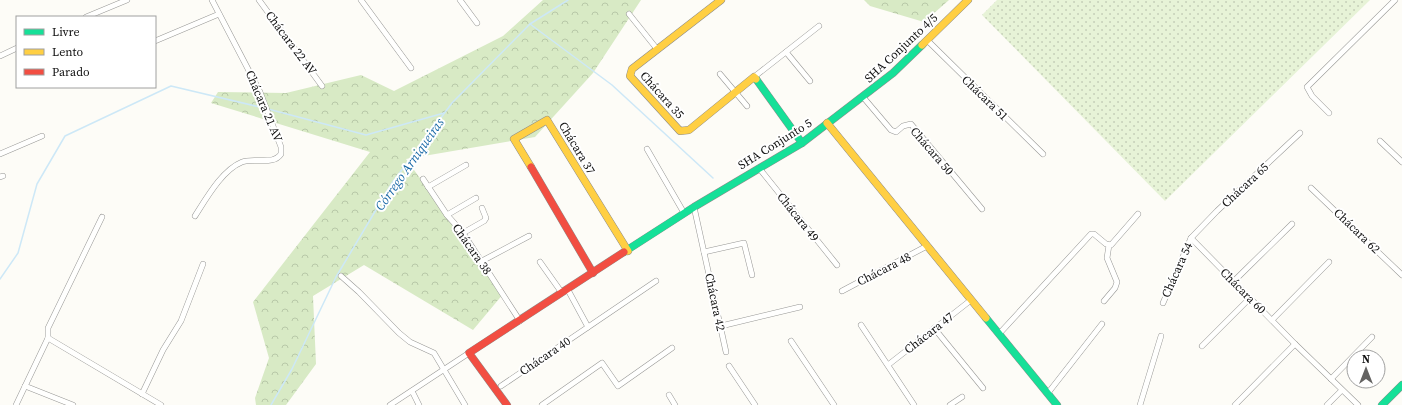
<svg xmlns="http://www.w3.org/2000/svg" width="1402" height="405" font-family="'Source Serif 4',serif">
<defs>
<pattern id="grass-dots" width="8" height="8" patternUnits="userSpaceOnUse"><rect width="8" height="8" fill="#e7f3d7"/><path d="M2 2h.1M6 6h.1" fill="none" stroke="#c5cfb8" stroke-width="1.8" stroke-linecap="round"/></pattern>
<pattern id="forest-crowns" width="20" height="18" patternUnits="userSpaceOnUse"><rect width="20" height="18" fill="#d8eac5"/><path d="M2 6a3 3 0 1 1 6 0M12 15a3 3 0 1 1 6 0" fill="none" stroke="#b8c8a8"/></pattern>
</defs>
<rect width="100%" height="100%" fill="#fdfcf7"/>
<!-- grass -->
<polygon fill="url(#grass-dots)" points="997,0 1370,0 1165,201 982,15"/>
<!-- forest -->
<g fill="url(#forest-crowns)">
<polygon points="543,0 641,0 593,73 535,137 406,159 504,293 473,330 364,265 313,296 316,364 286,405 256,405 255,398 269,358 253,302 370,152 211,103 218,92 286,93 361,75 394,91 503,36"/>
<polygon points="864,0 949,0 924,22 870,6"/>
</g>
<g fill="none" stroke-linecap="round" stroke-linejoin="round">
<!-- stream -->
<g stroke="#cde8f7" stroke-width="1.5">
<polyline points="530,24 612,85 713,178"/>
<polyline points="268,109 366,135 444,113"/>
<polyline points="0,279 18,253 37,184 65,136 171,86 264,108"/>
<polyline points="271,405 292,369 336,277 392,183 452,103 530,24 568,0"/>
</g>
<defs>
<g id="street">
<polyline points="259,0 322,86"/>
<polyline points="361,0 411,68"/>
<polyline points="460,0 477,23"/>
<polyline points="629,14 657,49"/>
<polyline points="86,17 127,0"/>
<polyline points="927,40 1043,154"/>
<polyline points="155,41 219,14"/>
<polyline points="786,52 810,81"/>
<polyline points="0,56 17,48"/>
<polyline points="720,74 747,106"/>
<polyline points="754,77 819,26"/>
<polyline points="863,97 891,130 896,132 903,126 911,124 982,209"/>
<polyline points="1329,113 1312,96 1307,87 1395,0"/>
<polyline points="1380,141 1402,162"/>
<polyline points="647,149 684,213"/>
<polyline points="0,154 42,136"/>
<polyline points="759,168 837,265"/>
<polyline points="0,177 3,176"/>
<polyline points="423,179 447,215 463,233 520,321"/>
<polyline points="428,187 466,165"/>
<polyline points="1311,188 1402,275"/>
<polyline points="694,207 726,352"/>
<polyline points="447,215 476,198"/>
<path d="M 195,216 C 206,199 222,170 242,162 C 254,157 273,166 281,154 L 281,147 L 260,92 L 212,0"/>
<polyline points="463,233 484,221 486,218 482,208"/>
<polyline points="1191,238 1295,344 1358,405"/>
<polyline points="704,252 744,243 752,275"/>
<polyline points="482,261 529,236"/>
<polyline points="540,262 562,293"/>
<polyline points="341,276 359,292 399,333 410,342 434,353 465,405"/>
<polyline points="1234,281 1292,224"/>
<polyline points="568,290 588,327"/>
<polyline points="842,291 927,246"/>
<polyline points="1104,301 1115,288 1117,282 1107,258 1109,245"/>
<polyline points="1163,303 1191,238 1217,211 1300,133"/>
<polyline points="1272,320 1329,262"/>
<polyline points="861,325 914,405"/>
<polyline points="721,326 800,307"/>
<polyline points="934,328 983,388"/>
<polyline points="999,334 1091,234 1094,234 1106,244 1111,245 1138,214"/>
<polyline points="48,338 161,405"/>
<polyline points="791,341 834,405"/>
<polyline points="1202,346 1250,298"/>
<polyline points="888,365 971,300"/>
<polyline points="729,366 755,405"/>
<polyline points="1331,379 1372,337"/>
<polyline points="25,386 73,405"/>
<polyline points="501,386 656,281"/>
<polyline points="412,391 419,405"/>
<polyline points="1048,393 1102,324"/>
<polyline points="142,394 163,350 181,321 203,264"/>
<polyline points="669,395 675,405"/>
<polyline points="16,405 48,338 48,328 102,217"/>
<polyline points="390,405 469,353"/>
<polyline points="542,405 602,363 618,386 672,348"/>
<polyline points="950,405 962,397"/>
<polyline points="1140,405 1161,336"/>
<polyline points="1235,405 1295,344"/>
<polyline points="1327,405 1342,390"/>
</g>
<g id="fast">
<polyline points="756,79 802,143"/>
<polyline points="624,252 694,207 802,143 893,73 922,45"/>
<polyline points="986,318 1057,405"/>
<polyline points="1382,405 1402,385"/>
</g>
<g id="slow">
<polyline points="721,0 632,69 630,76 680,131 689,130 754,77 756,79"/>
<polyline points="922,45 968,0"/>
<polyline points="827,123 986,318"/>
<polyline points="531,167 514,139 547,120 628,251"/>
</g>
<g id="jam">
<polyline points="531,167 593,273"/>
<polyline points="507,405 469,353 624,252"/>
</g>
</defs>
<!-- street casing -->
<use href="#street" stroke="#979795" stroke-width="6"/>
<!-- fast casing -->
<use href="#fast" stroke="#8e8d8b" stroke-width="8"/>
<!-- slow casing -->
<use href="#slow" stroke="#8e8d8b" stroke-width="8"/>
<!-- jam casing -->
<use href="#jam" stroke="#8e8d8b" stroke-width="8"/>
<!-- street -->
<use href="#street" stroke="#fffffe" stroke-width="5"/>
<!-- fast -->
<use href="#fast" stroke="#16e098" stroke-width="7"/>
<!-- slow -->
<use href="#slow" stroke="#ffcf43" stroke-width="7"/>
<!-- jam -->
<use href="#jam" stroke="#f24e42" stroke-width="7"/>
</g>
<g text-anchor="middle" stroke-width="4" stroke-linejoin="round" paint-order="stroke">
<!-- street labels -->
<g font-size="12" fill="#111" stroke="#fff">
<text transform="translate(291 43) rotate(53)" y="4">Chácara 22 AV</text>
<text transform="translate(901 48) rotate(-43)" y="4">SHA Conjunto 4/5</text>
<text transform="translate(662 95) rotate(48)" y="4">Chácara 35</text>
<text transform="translate(985 98) rotate(44)" y="4">Chácara 51</text>
<text transform="translate(264 106) rotate(67)" y="4">Chácara 21 AV</text>
<text transform="translate(775 144) rotate(-32)" y="4">SHA Conjunto 5</text>
<text transform="translate(577 148) rotate(59)" y="4">Chácara 37</text>
<text transform="translate(932 151) rotate(49)" y="4">Chácara 50</text>
<text transform="translate(1245 185) rotate(-43)" y="4">Chácara 65</text>
<text transform="translate(798 217) rotate(51)" y="4">Chácara 49</text>
<text transform="translate(1357 231) rotate(44)" y="4">Chácara 62</text>
<text transform="translate(472 249) rotate(55)" y="4">Chácara 38</text>
<text transform="translate(884 269) rotate(-27)" y="4">Chácara 48</text>
<text transform="translate(1177 270) rotate(-66)" y="4">Chácara 54</text>
<text transform="translate(1243 291) rotate(45)" y="4">Chácara 60</text>
<text transform="translate(715 302) rotate(78)" y="4">Chácara 42</text>
<text transform="translate(929 333) rotate(-38)" y="4">Chácara 47</text>
<text transform="translate(545 356) rotate(-34)" y="4">Chácara 40</text>
</g>
<!-- water labels -->
<g font-size="13" font-style="italic" fill="#1768a6" stroke="#fff">
<text transform="translate(409 164) rotate(-55)" y="5">Córrego Arniqueiras</text>
</g>
</g>
<!-- legend -->
<rect x="16" y="16" width="140" height="72" fill="#ffffff" stroke="#a0a0a0"/>
<rect x="24" y="29" width="20" height="6" fill="#16e098" stroke="#a0a0a0"/>
<text x="52" y="36" font-size="12" fill="#111111">Livre</text>
<rect x="24" y="49" width="20" height="6" fill="#ffcf43" stroke="#a0a0a0"/>
<text x="52" y="56" font-size="12" fill="#111111">Lento</text>
<rect x="24" y="69" width="20" height="6" fill="#f24e42" stroke="#a0a0a0"/>
<text x="52" y="76" font-size="12" fill="#111111">Parado</text>
<!-- north arrow -->
<g transform="translate(1366 369)"><circle r="19" fill="#ffffff" stroke="#a0a0a0"/>
<path d="M0-3L7 15L0 10L-7 15Z" fill="#646362"/>
<text y="-6" font-size="11" font-weight="bold" text-anchor="middle" fill="#111111">N</text>
</g>
</svg>
